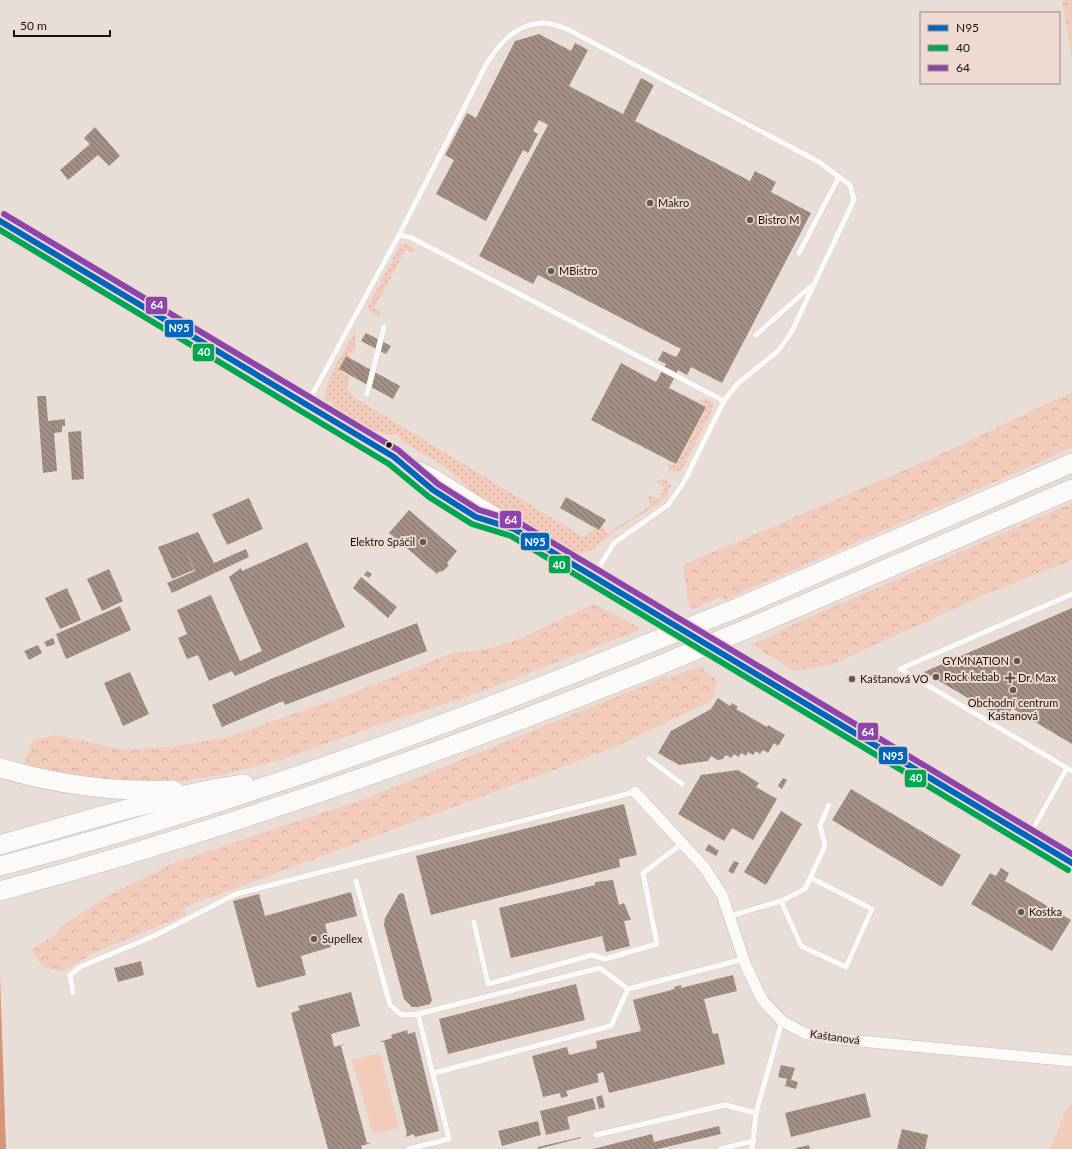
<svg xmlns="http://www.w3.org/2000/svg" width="1072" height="1149" font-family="Lato,sans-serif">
<defs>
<pattern id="grass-dots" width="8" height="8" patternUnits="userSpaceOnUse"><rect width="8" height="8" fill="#f3cbba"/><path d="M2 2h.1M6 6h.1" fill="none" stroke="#d0ad9f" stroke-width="1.8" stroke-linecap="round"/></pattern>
<pattern id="forest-crowns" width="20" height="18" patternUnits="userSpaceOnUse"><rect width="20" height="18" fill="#f3cbba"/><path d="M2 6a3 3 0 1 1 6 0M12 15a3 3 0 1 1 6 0" fill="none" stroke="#d0ad9f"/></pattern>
<pattern id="building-back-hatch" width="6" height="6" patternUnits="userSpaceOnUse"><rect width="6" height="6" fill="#a48f84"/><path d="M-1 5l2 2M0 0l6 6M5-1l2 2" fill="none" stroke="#85736a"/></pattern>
</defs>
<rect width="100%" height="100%" fill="#e8ddd7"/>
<!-- grass -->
<g fill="url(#grass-dots)">
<polygon points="404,243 412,246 415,249 414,253 406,249 374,308 383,313 376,316 368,310 368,306 400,246"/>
<path d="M 355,332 L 355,346 L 341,372 L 350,376 L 347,387 L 352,396 L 583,537 L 601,526 L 607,534 L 651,506 L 647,497 L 650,495 L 659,499 L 665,487 L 657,482 L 660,480 L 664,479 L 671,485 L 667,496 L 655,506 L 615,531 L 593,549 L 578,555 L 474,493 L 445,467 L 400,440 L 401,437 L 394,433 L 392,436 C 371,429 342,421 330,400 L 326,402 C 321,385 346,348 355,332 Z"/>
<path d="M 702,399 C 710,399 715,401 713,409 L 682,470 L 674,472 L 669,469 L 667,462 L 676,466 L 707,407 L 699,402 Z"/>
</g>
<!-- forest -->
<g fill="url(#forest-crowns)">
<polygon points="1062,0 1072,0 1072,60"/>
<polygon points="1072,392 1072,448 724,600 722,596 693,609 689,607 683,565 926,461"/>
<polygon points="1072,503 1072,560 989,593 831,665 795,671 752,645 778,633 778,631"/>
<path d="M 593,604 L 642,629 L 464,698 L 372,727 L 281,760 L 220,775 L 167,783 L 117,783 L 23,767 L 32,741 L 54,735 L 124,750 L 169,747 L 225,738 L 345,696 L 455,652 C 504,653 549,624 593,604 Z"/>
<polygon points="700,666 718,681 711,701 615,747 185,907 186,915 93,953 61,972 42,966 32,950 59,932 58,929 107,896 176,862 370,797 667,676 668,678"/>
</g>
<!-- garden -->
<g fill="#f3cbba">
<polygon points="380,1053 399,1128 373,1134 352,1060"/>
<polygon points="1072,1103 1072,1149 1050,1149 1066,1110"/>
</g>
<!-- water -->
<polygon fill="#d69578" points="0,976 6,1149 0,1149"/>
<!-- building -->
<g fill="url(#building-back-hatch)">
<polygon points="539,34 571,51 575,43 588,50 569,86 623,114 641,78 654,85 635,121 750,181 755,171 776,182 771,192 811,213 722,383 691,367 687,375 678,370 669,388 706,407 676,464 591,420 621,363 656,382 666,364 658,360 663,351 676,357 681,349 538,275 533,284 479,256 548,125 539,120 533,131 538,134 528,153 523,150 486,221 436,194 454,160 445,155 467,113 476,118 515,41"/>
<polygon points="95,127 120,156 109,166 98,155 68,180 60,170 90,144 84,138"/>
<polygon points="366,333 391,346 386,354 361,341"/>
<polygon points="346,356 400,386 393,399 339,369"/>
<polygon points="37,396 46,396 48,421 65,419 65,426 62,426 62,432 54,433 57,471 43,473"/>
<polygon points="81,431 84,479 72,480 68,432"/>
<polygon points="566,497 606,520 599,530 560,508"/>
<polygon points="249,498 263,529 227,545 212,514"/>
<polygon points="409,510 457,551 447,563 449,565 442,572 440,571 437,574 389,533"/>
<polygon points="198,532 214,563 246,549 249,557 172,593 167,583 195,571 183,544 194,570 172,579 158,547"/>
<polygon points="307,542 345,627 235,676 232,671 209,681 198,655 187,659 178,638 187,634 177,610 211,595 240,661 262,651 229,577 241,568 242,571"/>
<polygon points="109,569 123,601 102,611 87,579"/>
<polygon points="367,571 372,574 369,578 364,575"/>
<polygon points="361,577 397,607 388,618 353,588"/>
<polygon points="67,588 81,620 60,629 45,598"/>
<polygon points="120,606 131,630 66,659 56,634"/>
<polygon points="1072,608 1072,744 1012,708 1005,720 924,672"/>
<polygon points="417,623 427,651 285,705 283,701 222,727 212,705 273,678"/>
<polygon points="53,638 55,644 47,647 44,642"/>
<polygon points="38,645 42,653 29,660 24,651"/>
<polygon points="130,672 149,714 123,726 104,683"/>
<polygon points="854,676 856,680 849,683 847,678"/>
<polygon points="718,698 730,706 732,703 738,707 736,709 767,727 768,725 785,735 778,746 774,743 768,753 763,750 760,754 756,751 753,755 748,752 746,756 741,753 739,757 734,754 731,758 726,755 723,759 718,760 711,756 708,761 679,765 658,753 671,731 711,709"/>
<polygon points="738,770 759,783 756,787 777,799 753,840 732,828 724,841 678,814 701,775"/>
<polygon points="783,778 787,780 782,789 778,786"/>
<polygon points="851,789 961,855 942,887 832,820"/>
<polygon points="624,804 637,855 619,859 620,867 431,915 416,856"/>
<polygon points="781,811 802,824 766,885 744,872"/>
<polygon points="709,844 719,851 716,856 705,850"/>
<polygon points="734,861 739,863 733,874 728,871"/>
<polygon points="1001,868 1009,873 1005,881 1071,920 1052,951 971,904 990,873 996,876"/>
<polygon points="613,880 619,905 624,903 631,920 624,921 630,946 606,952 598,918 602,936 511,958 499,908 595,885 595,882"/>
<polygon points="351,892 357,916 325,924 331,947 301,956 306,975 257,988 233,901 259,894 265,916"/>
<polygon points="402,893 404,895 432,1000 430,1004 418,1007 412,1007 404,999 384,925 385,918 399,894"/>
<polygon points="141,961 144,975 118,982 114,968"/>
<polygon points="733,975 737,991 704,999 713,1034 718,1033 725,1064 609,1093 603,1072 597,1074 599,1082 566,1091 568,1096 561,1098 560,1093 543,1097 532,1056 567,1047 569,1055 597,1048 596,1041 641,1031 633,1000 675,989 674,987 681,985 681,988"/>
<polygon points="576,984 585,1020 448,1054 439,1019"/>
<polygon points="351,992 360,1026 331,1034 334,1047 345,1044 341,1046 367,1143 371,1143 361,1146 362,1149 328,1149 291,1013 300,1010 298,1006"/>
<polygon points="407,1030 408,1034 415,1032 439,1131 415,1137 414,1134 405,1137 407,1134 384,1042 379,1042 392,1038 391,1035"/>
<polygon points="781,1065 795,1068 791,1080 798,1082 796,1089 785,1086 787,1079 778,1077"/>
<polygon points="865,1093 871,1117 791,1137 785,1113"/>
<polygon points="602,1095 605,1107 599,1109 596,1097"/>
<polygon points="593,1098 596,1109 567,1117 570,1129 546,1135 540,1111"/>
<polygon points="538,1121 541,1135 502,1146 498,1131"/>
<polygon points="719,1126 721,1134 658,1149 593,1149 652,1134 654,1142"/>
<polygon points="902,1129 928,1135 925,1149 897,1149"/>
<polygon points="581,1137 581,1138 538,1149 538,1147"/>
<polygon points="809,1145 810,1149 796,1149 796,1148"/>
</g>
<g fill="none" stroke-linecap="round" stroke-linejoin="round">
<!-- secondary-tunnel -->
<polyline stroke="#c9bfb9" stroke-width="15" stroke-dasharray="15 8" stroke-linecap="butt" points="674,626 725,655"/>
<defs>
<g id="lane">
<path d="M 399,235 L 487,63 C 500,43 515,25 541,23 C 548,22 558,26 565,28 L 819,162 L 850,185 L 854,200 L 791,333 L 778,351 L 738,383 L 724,401 L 684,482 L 668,505 L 614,543 L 593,577"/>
<polyline points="799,253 839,177"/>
<polyline points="756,335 811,286"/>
<polyline points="367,394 384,327"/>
<polyline points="306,406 399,235 410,237 724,401"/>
<polyline points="649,759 682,784"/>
<polyline points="1067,768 900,669 1072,594"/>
<polyline points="1029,836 1067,768 1072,771"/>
<polyline points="356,881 390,1005 402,1015 418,1014 449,1139 409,1149"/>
<polyline points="781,901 805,889 825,846 820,825 829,805"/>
<polyline points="730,916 781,901 801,946 846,967 872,909 811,878"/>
<polyline points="474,922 488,984 592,955 605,959 657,944 643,873 683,843"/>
<polyline points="73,993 70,975 80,967 154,936 236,894 635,792"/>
<polyline points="418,1014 600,968 628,989"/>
<polyline points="434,1073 611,1026 628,989 744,959"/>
<polyline points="596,1135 725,1105 756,1113"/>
<polyline points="721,1149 753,1141"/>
<polyline points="752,1149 756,1113 782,1021"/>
</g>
<polyline id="street" points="635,792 704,867 722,895 746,966 763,1001 782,1021 804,1033 828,1038 1072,1061"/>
<g id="secondary">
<polyline points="0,221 320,414 394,457 436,478 495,515 532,541 665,620"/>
<path d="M 413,473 C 440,496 469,517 503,526"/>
<polyline points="725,655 1072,863"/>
</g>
<g id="highway">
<polyline points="737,608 1072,463"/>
<polyline points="763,622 1072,489"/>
<path d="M 0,768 C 60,785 111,792 173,790"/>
<path d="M 0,845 C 80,822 161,797 244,784"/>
<path d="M 0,866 C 214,810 423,735 627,652"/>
<path d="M 0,891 C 222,831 439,754 653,668"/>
</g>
</defs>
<!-- lane casing -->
<use href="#lane" stroke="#c4bcb7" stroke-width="6"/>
<!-- street casing -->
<use href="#street" stroke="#c4bcb7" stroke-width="12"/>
<!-- secondary casing -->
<use href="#secondary" stroke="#c4bcb7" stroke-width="16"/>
<!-- highway casing -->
<use href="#highway" stroke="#c4bcb7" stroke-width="20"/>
<!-- lane -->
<use href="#lane" stroke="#fcfaf9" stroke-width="5.5"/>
<!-- street -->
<use href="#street" stroke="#fcfaf9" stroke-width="11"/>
<!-- secondary -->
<use href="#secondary" stroke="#fcfaf9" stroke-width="15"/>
<!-- highway -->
<use href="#highway" stroke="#fcfaf9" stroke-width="19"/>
<defs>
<g id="highway-bridge">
<polyline points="627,652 737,608"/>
<polyline points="653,668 763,622"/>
</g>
</defs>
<!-- highway-bridge casing -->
<use href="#highway-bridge" stroke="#c4bcb7" stroke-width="20" stroke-linecap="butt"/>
<!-- highway-bridge -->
<use href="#highway-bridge" stroke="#fcfaf9" stroke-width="19"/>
<defs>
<polyline id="bus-1" points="0,221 394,457 433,490 476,517 514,529 1072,863"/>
<polyline id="bus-2" points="0,230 389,464 429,497 472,524 511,536 1068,870"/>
<polyline id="bus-3" points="4,214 398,450 438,484 479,510 518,522 1072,854"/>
</defs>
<!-- bus-1 casing -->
<use href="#bus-1" stroke="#eedad1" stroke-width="9"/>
<!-- bus-2 casing -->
<use href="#bus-2" stroke="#eedad1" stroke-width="9"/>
<!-- bus-3 casing -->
<use href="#bus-3" stroke="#eedad1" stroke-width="9"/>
<!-- bus-1 -->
<use href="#bus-1" stroke="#0065bd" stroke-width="6"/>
<!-- bus-2 -->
<use href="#bus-2" stroke="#00a651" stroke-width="6"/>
<!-- bus-3 -->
<use href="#bus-3" stroke="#8e44ad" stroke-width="6"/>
</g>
<!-- markers -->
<g fill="#615955" stroke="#eedad1" stroke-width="1.5">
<circle cx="650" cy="203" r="4"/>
<circle cx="750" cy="220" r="4"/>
<circle cx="551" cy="271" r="4"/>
<circle cx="423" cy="542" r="4"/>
<circle cx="1017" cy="661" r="4"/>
<circle cx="936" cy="677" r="4"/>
<path d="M1008 672h4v4h4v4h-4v4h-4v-4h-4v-4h4z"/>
<circle cx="852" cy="679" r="4"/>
<circle cx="1013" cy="690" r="4"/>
<circle cx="1021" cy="912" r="4"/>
<circle cx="314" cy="939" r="4"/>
</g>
<circle fill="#18120f" stroke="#eedad1" stroke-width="1.5" cx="389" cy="445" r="3.5"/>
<g text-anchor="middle" stroke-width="4" stroke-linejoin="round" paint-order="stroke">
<!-- poi labels -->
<g font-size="11" fill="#18120f" stroke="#eedad1" text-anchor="start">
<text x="658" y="207">Makro</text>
<text x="758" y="224">Bistro M</text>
<text x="559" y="275">MBistro</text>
<text x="415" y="546" text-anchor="end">Elektro Spáčil</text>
<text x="1009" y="665" text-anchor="end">GYMNATION</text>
<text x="944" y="681">Rock kebab</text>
<text x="1018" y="682">Dr. Max</text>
<text x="860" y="683">Kaštanová VO</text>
<text x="1013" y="707" text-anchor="middle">Obchodní centrum<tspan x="1013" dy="13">Kaštanová</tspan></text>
<text x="1029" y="916">Kostka</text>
<text x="322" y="943">Supellex</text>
</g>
<!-- street labels -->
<g font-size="11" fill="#18120f" stroke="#eedad1">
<text transform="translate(835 1037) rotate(8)" y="4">Kaštanová</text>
</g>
</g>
<g stroke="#eedad1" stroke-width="1.5">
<rect x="145" y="296" width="23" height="19" rx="4" fill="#8e44ad"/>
<rect x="164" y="319" width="30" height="19" rx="4" fill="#0065bd"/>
<rect x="192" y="343" width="23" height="19" rx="4" fill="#00a651"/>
<rect x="499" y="510" width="23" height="19" rx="4" fill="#8e44ad"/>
<rect x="520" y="532" width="30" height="19" rx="4" fill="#0065bd"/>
<rect x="548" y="555" width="23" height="19" rx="4" fill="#00a651"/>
<rect x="857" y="722" width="22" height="19" rx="4" fill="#8e44ad"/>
<rect x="878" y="746" width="30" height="19" rx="4" fill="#0065bd"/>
<rect x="904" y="769" width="23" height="19" rx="4" fill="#00a651"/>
</g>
<g font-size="11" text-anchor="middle" font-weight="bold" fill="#fff">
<text x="157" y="309">64</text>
<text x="179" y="332">N95</text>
<text x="204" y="356">40</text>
<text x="511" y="524">64</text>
<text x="535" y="546">N95</text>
<text x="559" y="569">40</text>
<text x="868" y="736">64</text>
<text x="893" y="760">N95</text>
<text x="916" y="782">40</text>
</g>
<!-- legend -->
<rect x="920" y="12" width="140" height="72" fill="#eedad1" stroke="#988a83"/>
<rect x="928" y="25" width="20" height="6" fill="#0065bd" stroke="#988a83"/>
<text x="956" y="32" font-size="12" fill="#18120f">N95</text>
<rect x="928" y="45" width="20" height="6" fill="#00a651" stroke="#988a83"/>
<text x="956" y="52" font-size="12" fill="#18120f">40</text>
<rect x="928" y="65" width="20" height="6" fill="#8e44ad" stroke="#988a83"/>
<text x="956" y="72" font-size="12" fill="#18120f">64</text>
<!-- scale -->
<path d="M14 30v6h96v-6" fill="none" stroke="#18120f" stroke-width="2"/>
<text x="20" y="30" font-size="12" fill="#18120f" stroke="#eedad1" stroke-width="3" paint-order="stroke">50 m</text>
</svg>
